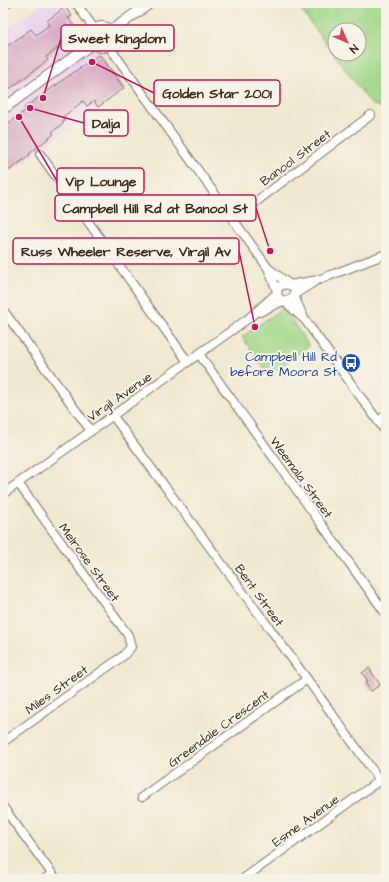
<svg xmlns="http://www.w3.org/2000/svg" width="389" height="882" font-family="'Architects Daughter',sans-serif">
<rect width="100%" height="100%" fill="#f7f3e8"/>
<filter id="ink" filterUnits="userSpaceOnUse"><feTurbulence type="fractalNoise" baseFrequency=".025" numOctaves="2"/><feDisplacementMap in="SourceGraphic" scale="8" xChannelSelector="R" yChannelSelector="G"/><feConvolveMatrix kernelMatrix="1 2 1 2 8 2 1 2 1" color-interpolation-filters="sRGB"/></filter>
<filter id="wash" filterUnits="userSpaceOnUse"><feTurbulence type="fractalNoise" baseFrequency=".012" numOctaves="4" result="noise"/><feDisplacementMap in="SourceGraphic" scale="16" xChannelSelector="R" yChannelSelector="G"/><feGaussianBlur stdDeviation="0.9" result="paint"/><feColorMatrix in="noise" values="0 0 0 0 0 0 0 0 0 0 0 0 0 0 0 0 0 1.4 0 .05"/><feComposite in="paint" operator="in"/></filter>
<g filter="url(#wash)">
<rect width="100%" height="100%" fill="#f0e9d1"/>
<!-- built -->
<g fill="#ead1ed">
<polygon points="44,3 63,3 126,89 3,176 3,32"/>
<polygon points="3,299 15,316 3,325"/>
</g>
<!-- green -->
<g fill="#a0d687" stroke="#6e8052" fill-rule="evenodd">
<path d="M 296,3 L 386,3 L 386,109 L 371,104 ZM 335,30 L 359,30 L 359,54 L 335,54 Z"/>
<polygon points="281,309 284,309 309,346 269,375 242,337"/>
</g>
<g id="blocks">
<!-- building -->
<g fill="#d7aac2">
<polygon points="65,7 72,16 68,18 79,32 46,57 48,60 3,94 3,49 31,29 36,35 49,25 47,21"/>
<polygon points="98,55 101,56 124,88 98,107 94,101 87,106 83,101 63,117 65,121 62,123 63,124 52,132 54,134 29,154 30,155 3,175 3,127 26,110 24,108"/>
<polygon points="369,668 380,685 371,691 365,683 368,681 362,673"/>
</g>
</g>
</g>
<g filter="url(#ink)">
<use href="#blocks" fill-opacity="0" stroke="#7a6d5d" stroke-width="1"/>
<g fill="none" stroke-linecap="round" stroke-linejoin="round">
<defs>
<g id="minor">
<polyline points="76,3 95,30"/>
<polyline points="108,45 268,268 277,291"/>
<polyline points="40,154 188,362"/>
<polyline points="233,219 371,115"/>
<path d="M 268,268 L 294,288 C 297,299 286,305 278,297 L 277,291 L 280,286 L 287,284"/>
<polyline points="289,285 318,280 386,254"/>
<polyline points="295,294 314,282"/>
<polyline points="294,296 303,316"/>
<polyline points="284,301 305,320 386,432"/>
<polyline points="3,310 91,431"/>
<polyline points="260,312 283,301"/>
<polyline points="199,354 386,614"/>
<polyline points="113,416 307,679 386,789"/>
<polyline points="378,421 386,415"/>
<polyline points="3,494 249,318 277,293"/>
<polyline points="3,742 123,656 131,647 128,635 18,483"/>
<polyline points="142,797 307,679"/>
<polyline points="3,807 56,879"/>
<polyline points="45,879 52,874"/>
<polyline points="243,879 380,780"/>
</g>
<g id="major">
<circle cx="102" cy="37" r="10"/>
<polyline points="111,31 150,3"/>
<polyline points="3,109 94,42"/>
</g>
</defs>
<!-- minor casing -->
<use href="#minor" stroke="#7a6d5d" stroke-width="10"/>
<!-- major casing -->
<use href="#major" stroke="#7a6d5d" stroke-width="12"/>
<!-- minor -->
<use href="#minor" stroke="#fff" stroke-width="8"/>
<!-- major -->
<use href="#major" stroke="#fff" stroke-width="10"/>
<defs>
<polyline id="rail" points="3,10 12,3"/>
</defs>
<!-- rail casing -->
<use href="#rail" stroke="#3b2a1e" stroke-width="4"/>
<!-- rail -->
<use href="#rail" stroke="#f7f3e8" stroke-width="2.5" stroke-dasharray="8" stroke-linecap="butt"/>
</g>
</g>
<!-- icons -->
<defs>
<symbol id="bus-disc" viewBox="-11 -11 22 22"><circle r="9.5" fill="#1a4fb4" stroke="#f7f3e8"/><path d="M-5-6H5V4H4V6H2V4H-2V6H-4V4H-5ZM-3.5-4V0h7V-4ZM-3.5 1.2v1.5H-2V1.2ZM2 1.2v1.5H3.5V1.2Z" fill="#fff"/></symbol>
</defs>
<g fill-rule="evenodd">
<use href="#bus-disc" x="340" y="352" width="22" height="22"/>
</g>
<g text-anchor="middle" stroke-width="4" stroke-linejoin="round" paint-order="stroke">
<!-- street labels -->
<g font-size="13" fill="#3b2a1e" stroke="#f7f3e8">
<text transform="translate(295 157) rotate(-37)" y="5">Banool Street</text>
<text transform="translate(119 396) rotate(-35)" y="5">Virgil Avenue</text>
<text transform="translate(302 477) rotate(54)" y="5">Weemala Street</text>
<text transform="translate(90 562) rotate(54)" y="5">Melrose Street</text>
<text transform="translate(260 595) rotate(54)" y="5">Bent Street</text>
<text transform="translate(56 689) rotate(-36)" y="5">Miles Street</text>
<text transform="translate(218 728) rotate(-36)" y="5">Greendale Crescent</text>
<text transform="translate(305 820) rotate(-36)" y="5">Esme Avenue</text>
</g>
<!-- transit labels -->
<g font-size="13" fill="#164399" stroke="#f7f3e8" text-anchor="end">
<text x="337" y="361">Campbell Hill Rd<tspan x="337" dy="15">before Moora St</tspan></text>
</g>
</g>
<!-- callouts -->
<path fill="none" stroke="#c2185b" stroke-width="1.5" d="M43 98L61 38M92 62L154 93M30 108L84 123M19 117L57 181M270 251L256 208M255 327L239 251"/>
<g fill="#c2185b" stroke="#f7f3e8" stroke-width="1.5">
<circle cx="43" cy="98" r="4"/>
<circle cx="92" cy="62" r="4"/>
<circle cx="30" cy="108" r="4"/>
<circle cx="19" cy="117" r="4"/>
<circle cx="270" cy="251" r="4"/>
<circle cx="255" cy="327" r="4"/>
</g>
<g fill="#f7f3e8" stroke="#c2185b" stroke-width="1.5">
<rect x="61" y="25" width="113" height="26" rx="4"/>
<rect x="154" y="80" width="126" height="26" rx="4"/>
<rect x="84" y="110" width="44" height="26" rx="4"/>
<rect x="57" y="168" width="87" height="26" rx="4"/>
<rect x="55" y="195" width="201" height="26" rx="4"/>
<rect x="13" y="238" width="226" height="26" rx="4"/>
</g>
<g font-size="14" text-anchor="middle" font-weight="bold" fill="#3b2a1e">
<text x="117" y="43">Sweet Kingdom</text>
<text x="217" y="98">Golden Star 2001</text>
<text x="106" y="128">Dalja</text>
<text x="101" y="186">Vip Lounge</text>
<text x="155" y="213">Campbell Hill Rd at Banool St</text>
<text x="126" y="256">Russ Wheeler Reserve, Virgil Av</text>
</g>
<!-- margin -->
<rect width="389" height="882" fill="none" stroke="#f7f3e8" stroke-width="16"/>
<!-- north arrow -->
<g transform="translate(347 42) rotate(135)"><circle r="19" fill="#f7f3e8" stroke="#aca397"/>
<path d="M0-3L7 15L0 10L-7 15Z" fill="#d1495b"/>
<text y="-6" font-size="11" font-weight="bold" text-anchor="middle" fill="#3b2a1e">N</text>
</g>
</svg>
